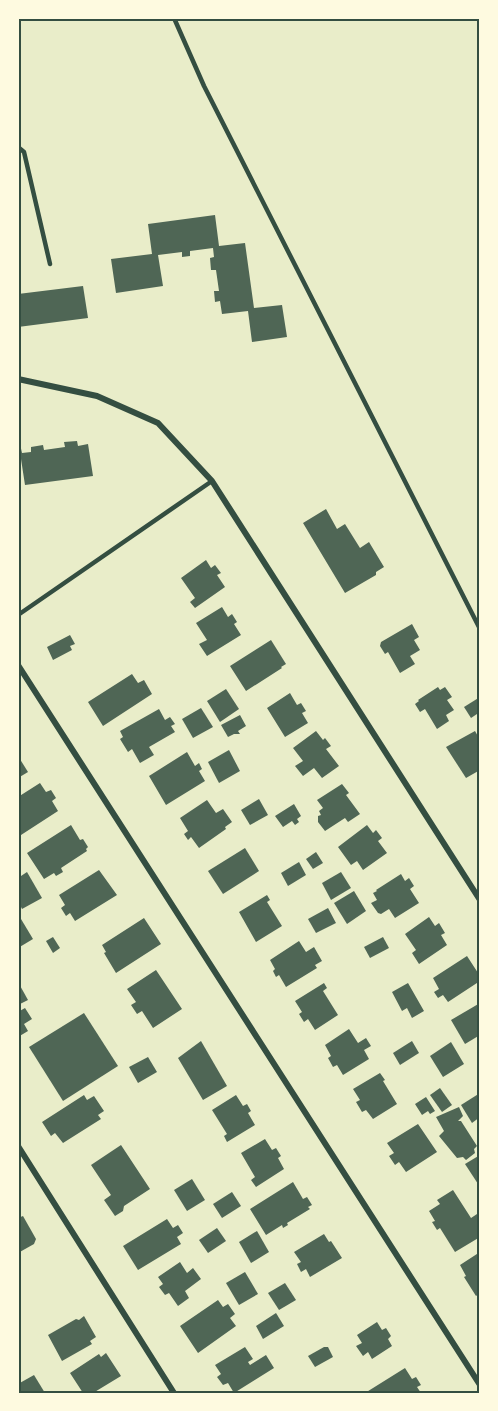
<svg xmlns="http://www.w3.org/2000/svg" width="498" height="1411" font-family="'PT Sans',sans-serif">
<rect width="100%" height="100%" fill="#e9edc9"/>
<!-- building -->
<g fill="#4f6655">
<polygon points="215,215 219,246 245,243 254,308 282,305 287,337 252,342 248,311 222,314 220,301 215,302 214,291 219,291 216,270 211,270 210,258 214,257 213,248 190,251 190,256 182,257 182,252 158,255 163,286 116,293 111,259 152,254 148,224"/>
<polygon points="83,286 88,318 18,327 18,294"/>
<polygon points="18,435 22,453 31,452 31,447 43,445 44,450 65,447 64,442 77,441 78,446 88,444 93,476 25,485 21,459 18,459"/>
<polygon points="326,509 337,529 345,524 360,548 369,542 384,567 376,572 376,575 345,593 303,523"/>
<polygon points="206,560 211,568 215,565 221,573 217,575 225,587 195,608 190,602 195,598 181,578"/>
<polygon points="222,607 228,617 232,614 237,622 234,624 241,635 207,656 199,644 207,640 196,623"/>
<polygon points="412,624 419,637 414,640 420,650 410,656 415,664 400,673 388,652 385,654 380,646 381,642"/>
<polygon points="70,635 75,644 70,646 72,650 53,660 47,647"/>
<polygon points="271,640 286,664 281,667 282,668 246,691 230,666"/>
<polygon points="132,674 138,683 144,680 152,694 103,726 88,702"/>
<polygon points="438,687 440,690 445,687 452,697 447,700 454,710 446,715 449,721 437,729 425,709 420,712 415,704 419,701 418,700"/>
<polygon points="226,689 239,709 220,722 207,701"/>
<polygon points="290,693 297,705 301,703 306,711 302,713 308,723 285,737 267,708"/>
<polygon points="480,697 480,712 471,718 464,707"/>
<polygon points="201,708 213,727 193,738 182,719"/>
<polygon points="159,709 165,720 170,717 175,724 171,726 175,732 149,747 154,755 140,763 132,749 128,752 120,739 123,737 120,731"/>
<polygon points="240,715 246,726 238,731 240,734 234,734 228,737 221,725"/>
<polygon points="316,731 323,740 325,738 331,746 326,749 339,766 322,778 314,768 303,776 295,766 303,761 293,748"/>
<polygon points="475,731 480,740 480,770 466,778 446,747"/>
<polygon points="229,750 240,771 219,783 208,762"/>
<polygon points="187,752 195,766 199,763 202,769 199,771 205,781 166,805 149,776"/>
<polygon points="18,756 28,772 18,778"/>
<polygon points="40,783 46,792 51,790 56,798 52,801 58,811 21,835 18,830 18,797"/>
<polygon points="342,784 349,793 346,795 360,814 348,822 345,818 325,831 318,822 318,816 321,815 319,811 323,808 317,800"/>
<polygon points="259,799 268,815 250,825 241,810"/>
<polygon points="207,800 216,813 223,809 232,822 225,827 226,829 199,848 191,837 188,840 184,834 188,831 180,818"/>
<polygon points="294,804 301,816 297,819 299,822 295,825 292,821 283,827 275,816"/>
<polygon points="71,825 80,840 83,839 88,847 86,849 87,851 61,868 63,872 56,876 54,873 44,879 27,853"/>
<polygon points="367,825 373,833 376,830 382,838 378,841 387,853 363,870 357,861 351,865 338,847"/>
<polygon points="245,848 259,871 223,894 208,871"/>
<polygon points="316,852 323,863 313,869 306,859"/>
<polygon points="299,862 306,875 288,886 281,873"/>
<polygon points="99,870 117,895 75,921 70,913 66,916 61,908 65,905 59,895"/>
<polygon points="27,872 42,898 22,909 18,901 18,878"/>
<polygon points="341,872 351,888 331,900 322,883"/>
<polygon points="401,874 405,881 409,878 414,886 410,889 419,903 395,918 389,909 381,914 378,913 371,903 377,900 373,893 377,891 376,890"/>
<polygon points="354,891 366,911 347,924 334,903"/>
<polygon points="267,895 270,900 267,902 282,926 256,942 239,912"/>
<polygon points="328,908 336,923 316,933 308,919"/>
<polygon points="429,917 435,926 439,923 445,933 441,935 447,945 419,964 412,953 416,950 405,934"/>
<polygon points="144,918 161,944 116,973 104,953 106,952 102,945"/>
<polygon points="21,919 33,939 18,948 18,921"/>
<polygon points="53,937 60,948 53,953 46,941"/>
<polygon points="383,937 389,948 370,958 364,947"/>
<polygon points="299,941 306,952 314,947 322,961 315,965 317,968 286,987 279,975 276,977 273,971 275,969 270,960"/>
<polygon points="467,956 480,976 480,981 448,1002 443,995 438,998 434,992 439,989 433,978"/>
<polygon points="156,970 182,1009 153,1028 142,1011 137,1014 131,1005 136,1002 127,989"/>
<polygon points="18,982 28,1000 18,1005"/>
<polygon points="324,983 327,988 323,991 338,1015 315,1030 308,1019 304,1022 299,1014 302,1012 295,1001"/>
<polygon points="408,983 424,1011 412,1018 407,1008 402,1011 392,992"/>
<polygon points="480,1003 480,1035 465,1044 451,1020"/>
<polygon points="25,1008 32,1019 24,1024 28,1031 18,1037 18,1012"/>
<polygon points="84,1013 118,1066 63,1101 29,1047"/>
<polygon points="349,1029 358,1043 366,1038 371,1046 364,1050 369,1059 343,1075 337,1065 333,1067 328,1058 331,1056 325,1045"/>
<polygon points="201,1041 227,1086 203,1100 178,1058"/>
<polygon points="412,1041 419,1053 400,1065 393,1053"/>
<polygon points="451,1042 464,1064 443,1077 430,1056"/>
<polygon points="148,1057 157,1072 138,1083 129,1067"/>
<polygon points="380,1073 385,1080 383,1081 397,1104 373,1119 366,1110 362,1112 356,1102 360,1100 353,1089"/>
<polygon points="440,1088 452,1105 442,1112 430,1095"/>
<polygon points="480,1093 480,1117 472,1123 461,1105"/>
<polygon points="84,1095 87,1100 94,1096 104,1111 98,1115 101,1119 63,1143 55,1133 51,1136 42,1122"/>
<polygon points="236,1095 243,1106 247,1104 251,1111 248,1113 255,1125 227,1142 224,1136 227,1134 212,1110"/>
<polygon points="426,1097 435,1111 430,1114 428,1111 422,1115 415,1104"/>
<polygon points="459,1107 463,1116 458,1121 461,1121 477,1146 474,1149 475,1153 466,1160 463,1157 457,1158 439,1136 444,1131 436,1117"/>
<polygon points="418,1124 437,1152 406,1172 399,1162 395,1165 389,1156 394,1153 387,1143"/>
<polygon points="265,1139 272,1150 276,1148 281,1156 278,1158 284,1169 256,1187 251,1180 255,1177 241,1153"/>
<polygon points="121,1145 150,1189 124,1206 123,1211 115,1216 104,1200 111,1195 91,1165"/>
<polygon points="480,1155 480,1187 465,1164"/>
<polygon points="192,1179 205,1200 187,1211 174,1190"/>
<polygon points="293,1182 303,1199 307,1197 312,1205 308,1207 310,1209 287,1223 288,1225 283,1228 282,1225 266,1235 250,1209"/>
<polygon points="453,1190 471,1218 480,1212 480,1237 455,1252 440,1228 437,1230 432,1222 435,1221 429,1211 440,1204 437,1200"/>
<polygon points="232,1192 241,1206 222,1218 213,1204"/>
<polygon points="23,1216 36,1239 34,1244 18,1253 18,1218"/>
<polygon points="167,1219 173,1228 178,1225 183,1233 177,1237 181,1244 138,1270 123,1246"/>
<polygon points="217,1228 226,1241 208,1253 199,1240"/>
<polygon points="257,1231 269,1252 251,1263 239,1242"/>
<polygon points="324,1234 329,1242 331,1241 342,1258 310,1277 306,1269 301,1272 297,1264 301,1262 294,1252"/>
<polygon points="480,1252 480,1293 476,1296 464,1277 466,1276 460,1265"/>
<polygon points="180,1262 187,1273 193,1268 201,1279 185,1291 189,1298 178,1306 169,1293 165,1295 159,1287 163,1284 158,1277"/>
<polygon points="245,1272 258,1294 239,1305 226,1283"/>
<polygon points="285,1283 296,1300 279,1310 268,1293"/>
<polygon points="218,1300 223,1307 228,1304 235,1314 230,1318 236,1326 198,1353 180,1326"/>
<polygon points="276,1313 284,1326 263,1339 256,1326"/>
<polygon points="84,1316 96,1337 90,1341 92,1344 62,1361 48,1335 76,1319 79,1320"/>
<polygon points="377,1322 382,1330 386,1328 391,1336 388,1339 392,1346 372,1359 368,1352 363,1356 356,1346 362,1343 357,1335"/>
<polygon points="245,1347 253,1359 248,1362 250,1365 266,1355 274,1368 234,1393 228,1383 223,1385 217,1377 221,1374 215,1365"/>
<polygon points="324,1347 328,1347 333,1357 315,1367 308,1356"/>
<polygon points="106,1353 121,1376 93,1393 83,1393 70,1373 99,1354 101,1357"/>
<polygon points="405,1368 412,1379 416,1377 421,1385 417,1387 421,1393 365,1393"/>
<polygon points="34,1375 45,1393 20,1393 18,1384"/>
</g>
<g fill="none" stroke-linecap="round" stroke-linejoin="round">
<!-- service -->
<g stroke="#344e41" stroke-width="4.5">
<polyline points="174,18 204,86 480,629"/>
<polyline points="18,147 24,152 50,264"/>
<polyline points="18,615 212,481"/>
</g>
<!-- minor -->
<g stroke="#344e41" stroke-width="6">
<polyline points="18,379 97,396 158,423 212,481 480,900"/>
<polyline points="18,665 480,1385"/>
<polyline points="18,1146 174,1393"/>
</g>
</g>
<!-- border -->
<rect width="498" height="1411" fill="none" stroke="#fefae0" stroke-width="39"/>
<rect x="20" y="20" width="458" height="1372" fill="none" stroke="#344e41" stroke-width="2"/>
</svg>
